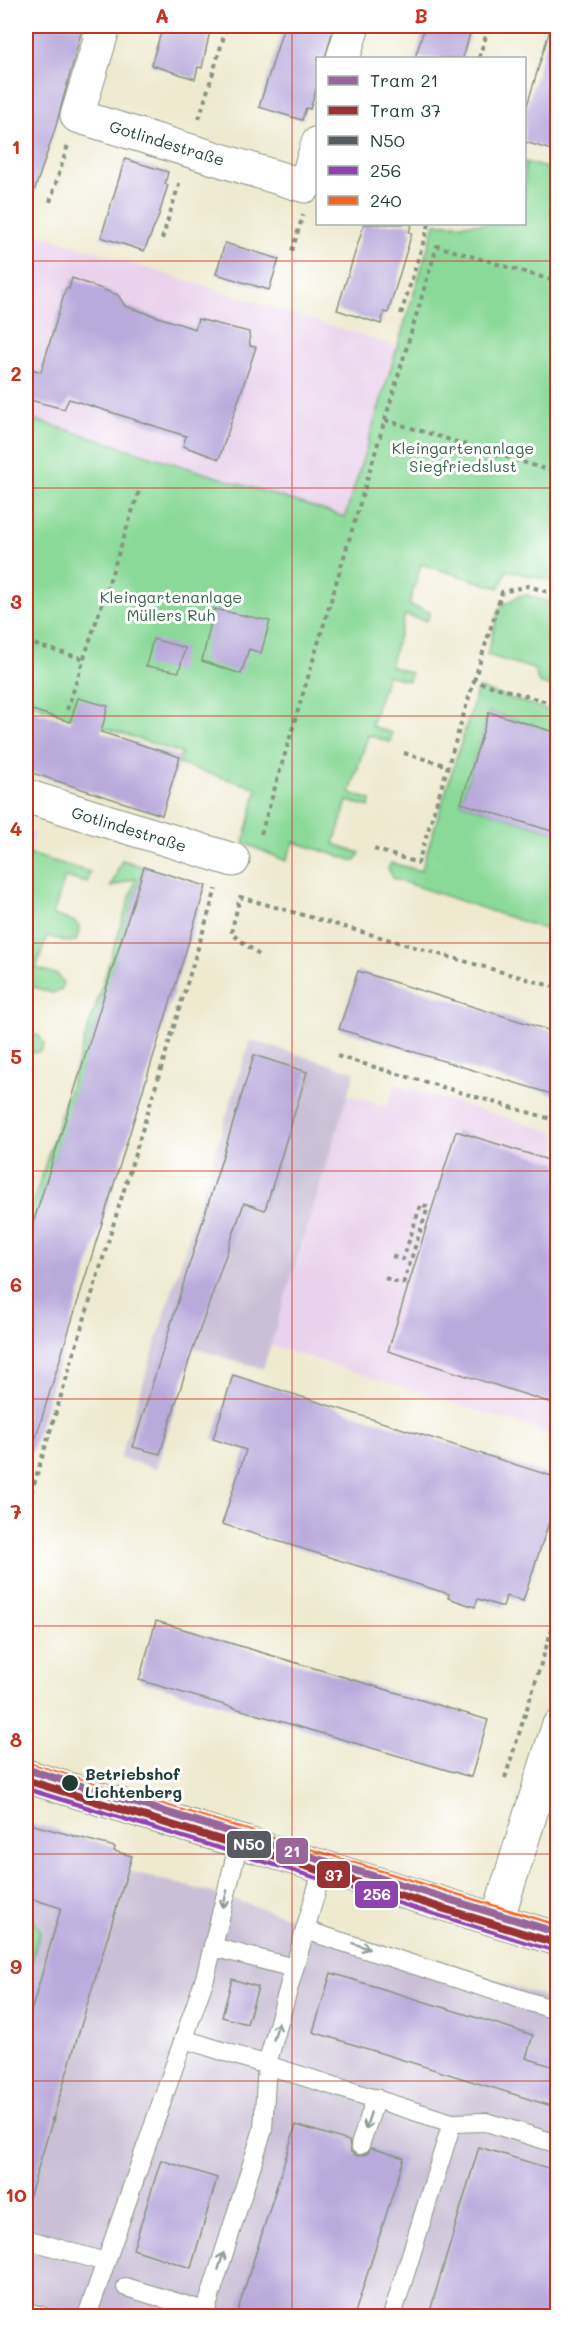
<svg xmlns="http://www.w3.org/2000/svg" width="583" height="2342" font-family="Mali,sans-serif">
<rect width="100%" height="100%" fill="#fff"/>
<filter id="ink" filterUnits="userSpaceOnUse"><feTurbulence type="fractalNoise" baseFrequency=".0167" numOctaves="2"/><feDisplacementMap in="SourceGraphic" scale="12" xChannelSelector="R" yChannelSelector="G"/><feConvolveMatrix kernelMatrix="1 2 1 2 8 2 1 2 1" color-interpolation-filters="sRGB"/></filter>
<filter id="wash" filterUnits="userSpaceOnUse"><feTurbulence type="fractalNoise" baseFrequency=".008" numOctaves="4" result="noise"/><feDisplacementMap in="SourceGraphic" scale="24" xChannelSelector="R" yChannelSelector="G"/><feGaussianBlur stdDeviation="1.35" result="paint"/><feColorMatrix in="noise" values="0 0 0 0 0 0 0 0 0 0 0 0 0 0 0 0 0 1.4 0 .05"/><feComposite in="paint" operator="in"/></filter>
<g filter="url(#wash)">
<rect width="100%" height="100%" fill="#eee9cf"/>
<!-- built -->
<g fill="#ead1ec">
<polygon points="26,230 396,346 345,517 26,417"/>
<polygon points="26,830 35,833 26,864"/>
<polygon points="395,1084 557,1133 557,1436 270,1345 348,1095 387,1107"/>
</g>
<!-- industrial -->
<g fill="#cabfd6">
<polygon points="250,1040 355,1072 263,1369 193,1348 156,1469 120,1458"/>
<polygon points="26,1823 39,1827 40,1825 60,1830 59,1834 115,1847 114,1851 132,1856 129,1871 209,1892 557,2000 557,2316 26,2316"/>
</g>
<!-- green -->
<g fill="#8ad998" stroke="#548b66" stroke-width="1.5">
<polygon points="525,162 557,171 557,582 507,570 499,588 421,564 409,605 430,612 427,621 405,615 390,666 411,673 409,681 387,675 371,726 392,733 390,742 368,735 350,793 371,800 369,807 347,801 334,844 360,853 355,861 294,842 286,861 244,843 257,788 178,764 181,753 26,702 26,417 345,517 435,224 524,224"/>
<polygon points="527,595 557,604 557,689 539,683 534,669 487,655 500,607 519,596"/>
<polygon points="478,688 557,713 557,733 489,712 461,803 557,833 557,933 394,879 388,869 391,863 421,871"/>
<polygon points="30,854 90,872 87,883 65,877 53,915 75,922 80,928 76,941 68,942 47,936 36,968 58,975 63,983 61,990 52,993 31,986 26,1003 26,868"/>
<polygon points="122,860 144,867 51,1168 52,1186 45,1184 26,1246 26,1225 136,878 111,887"/>
<polygon points="26,1032 39,1036 44,1043 42,1050 34,1053 26,1050"/>
<polygon points="26,1912 33,1918 40,1931 26,1980"/>
</g>
<g id="blocks">
<!-- building -->
<g fill="#baaadc">
<polygon points="35,26 83,26 55,129 30,204 26,203 26,56"/>
<polygon points="163,26 211,26 202,68 198,67 195,79 151,65"/>
<polygon points="284,26 334,26 325,58 318,58 318,83 310,109 306,108 302,120 259,107"/>
<polygon points="425,26 472,26 463,58 415,58"/>
<polygon points="551,26 558,26 558,152 525,142 525,112"/>
<polygon points="125,159 168,172 165,184 168,185 158,218 144,251 101,237"/>
<polygon points="364,224 412,224 409,232 412,233 388,313 384,312 381,324 337,310"/>
<polygon points="225,243 279,259 269,290 216,274"/>
<polygon points="72,278 118,295 125,306 195,329 198,319 249,332 250,346 256,347 219,459 183,446 186,436 69,399 64,409 26,399 26,367 41,372 66,288 69,289"/>
<polygon points="214,609 270,621 261,653 249,649 241,674 202,661"/>
<polygon points="153,639 185,648 179,672 146,666"/>
<polygon points="78,698 108,706 101,732 180,757 162,815 26,771 26,708 70,722"/>
<polygon points="489,712 558,733 558,833 461,803"/>
<polygon points="144,867 206,886 31,1453 26,1452 26,1246"/>
<polygon points="358,971 558,1033 558,1096 339,1029"/>
<polygon points="254,1055 307,1072 265,1210 244,1203 189,1361 160,1454 133,1447"/>
<polygon points="456,1131 558,1163 558,1405 388,1351"/>
<polygon points="233,1375 558,1478 558,1495 523,1601 506,1596 503,1607 478,1599 475,1607 448,1598 449,1594 222,1524 246,1450 213,1439"/>
<polygon points="156,1621 488,1720 471,1777 139,1680"/>
<polygon points="26,1823 115,1847 114,1851 132,1856 30,2195 26,2194 26,2029 61,1908 26,1897"/>
<polygon points="331,1973 533,2035 526,2058 558,2068 558,2108 313,2032"/>
<polygon points="232,1979 258,1987 247,2024 222,2017"/>
<polygon points="296,2125 349,2141 351,2152 357,2156 367,2154 371,2148 404,2158 354,2316 236,2316"/>
<polygon points="479,2147 558,2171 558,2316 449,2316 430,2311"/>
<polygon points="161,2160 217,2178 191,2268 133,2249"/>
</g>
</g>
</g>
<g filter="url(#ink)">
<use href="#blocks" fill-opacity="0" stroke="#869382" stroke-width="1.5"/>
<g fill="none" stroke-linecap="round" stroke-linejoin="round">
<defs>
<g id="lane">
<polyline points="305,1930 558,2011"/>
<polyline points="213,1947 294,1968"/>
<polyline points="184,2039 452,2123 486,2122 558,2144"/>
<polyline points="360,2145 376,2098"/>
<polyline points="26,2239 105,2262"/>
<polyline points="126,2287 205,2311"/>
<polyline points="26,2312 42,2316"/>
<polyline points="87,2316 205,1978 239,1842"/>
<polyline points="204,2316 263,2129 267,2064 323,1867"/>
<polyline points="392,2316 452,2123"/>
</g>
<g id="street">
<polyline points="104,26 77,116 305,186 318,143"/>
<polyline points="343,58 353,26"/>
<polyline points="26,796 233,860"/>
<polyline points="497,1920 558,1727"/>
</g>
<polyline id="secondary" points="26,1776 558,1939"/>
</defs>
<!-- lane casing -->
<use href="#lane" stroke="#869382" stroke-width="20"/>
<!-- street casing -->
<use href="#street" stroke="#869382" stroke-width="35"/>
<!-- secondary casing -->
<use href="#secondary" stroke="#869382" stroke-width="35"/>
<!-- path -->
<g stroke="#869382" stroke-width="4" stroke-dasharray="4.5 4.5" stroke-linecap="butt">
<polyline points="479,58 489,26"/>
<polyline points="199,119 227,26"/>
<polyline points="50,202 68,145"/>
<polyline points="162,239 180,181"/>
<polyline points="292,251 303,215"/>
<polyline points="401,314 429,224"/>
<polyline points="385,420 555,472"/>
<polyline points="26,642 84,659"/>
<polyline points="474,681 502,592 528,586 558,595"/>
<polyline points="67,710 139,491"/>
<polyline points="404,753 448,766"/>
<polyline points="261,834 437,246 558,282"/>
<polyline points="374,849 418,863 474,681 558,705"/>
<polyline points="259,955 231,933 240,897 558,988"/>
<polyline points="337,1056 558,1121"/>
<polyline points="392,1256 403,1259 421,1204 428,1207 403,1284 408,1285"/>
<polyline points="385,1278 403,1284"/>
<polyline points="26,1510 216,889"/>
<polyline points="505,1778 558,1610"/>
<polyline points="51,2119 59,2121"/>
</g>
<!-- lane -->
<use href="#lane" stroke="#fff" stroke-width="18"/>
<!-- street -->
<use href="#street" stroke="#fff" stroke-width="33"/>
<!-- secondary -->
<use href="#secondary" stroke="#fde5c5" stroke-width="33"/>
<defs>
<polyline id="bus-1" points="26,1776 558,1939"/>
<polyline id="bus-2" points="26,1787 555,1949"/>
<polyline id="bus-3" points="29,1766 558,1928"/>
</defs>
<!-- bus-1 casing -->
<use href="#bus-1" stroke="#fff" stroke-width="12"/>
<!-- bus-2 casing -->
<use href="#bus-2" stroke="#fff" stroke-width="12"/>
<!-- bus-3 casing -->
<use href="#bus-3" stroke="#fff" stroke-width="12"/>
<!-- bus-1 -->
<use href="#bus-1" stroke="#595b62" stroke-width="8"/>
<!-- bus-2 -->
<use href="#bus-2" stroke="#8e44ad" stroke-width="8"/>
<!-- bus-3 -->
<use href="#bus-3" stroke="#f26522" stroke-width="8"/>
<defs>
<polyline id="tram-1" points="26,1769 558,1933"/>
<polyline id="tram-2" points="26,1780 555,1943"/>
</defs>
<!-- tram-1 casing -->
<use href="#tram-1" stroke="#fff" stroke-width="12"/>
<!-- tram-2 casing -->
<use href="#tram-2" stroke="#fff" stroke-width="12"/>
<!-- tram-1 -->
<use href="#tram-1" stroke="#969" stroke-width="8"/>
<!-- tram-2 -->
<use href="#tram-2" stroke="#933" stroke-width="8"/>
</g>
<!-- one-way arrows -->
<defs><path id="oneway-shaft" d="M-6 0H5M1.5-3L5.5 0L1.5 3" fill="none" stroke-width="1.6" stroke-linecap="round" stroke-linejoin="round" transform="scale(1.5)"/></defs>
<g stroke="#8f9e9a">
<use href="#oneway-shaft" transform="translate(225 1899) rotate(104)"/>
<use href="#oneway-shaft" transform="translate(361 1946) rotate(18)"/>
<use href="#oneway-shaft" transform="translate(276 2031) rotate(-74)"/>
<use href="#oneway-shaft" transform="translate(368 2121) rotate(108)"/>
<use href="#oneway-shaft" transform="translate(221 2261) rotate(-73)"/>
</g>
</g>
<!-- grid -->
<path fill="none" stroke="#c8321e" stroke-width="1.5" stroke-opacity="0.55" d="M 292,26 L 292,2316M 26,261 L 558,261M 26,488 L 558,488M 26,716 L 558,716M 26,943 L 558,943M 26,1171 L 558,1171M 26,1399 L 558,1399M 26,1626 L 558,1626M 26,1854 L 558,1854M 26,2081 L 558,2081"/>
<!-- markers -->
<circle fill="#1f3d34" stroke="#fff" stroke-width="2" cx="70" cy="1783" r="9"/>
<g text-anchor="middle" stroke-width="6" stroke-linejoin="round" paint-order="stroke">
<!-- street labels -->
<g font-size="16" fill="#1f3d34" stroke="#fff">
<text transform="translate(167 143) rotate(17)" y="6">Gotlindestraße</text>
<text transform="translate(129 829) rotate(17)" y="6">Gotlindestraße</text>
</g>
<!-- park labels -->
<g font-size="16" fill="#3a644d" stroke="#fff">
<text x="463" y="454">Kleingartenanlage<tspan x="463" dy="18">Siegfriedslust</tspan></text>
<text x="171" y="603">Kleingartenanlage<tspan x="171" dy="18">Müllers Ruh</tspan></text>
</g>
<!-- stop labels -->
<g font-size="16" font-weight="bold" fill="#1f3d34" stroke="#fff" text-anchor="start">
<text x="85" y="1780">Betriebshof<tspan x="85" dy="18">Lichtenberg</tspan></text>
</g>
</g>
<g stroke="#fff" stroke-width="2">
<rect x="226" y="1830" width="46" height="29" rx="6" fill="#595b62"/>
<rect x="275" y="1837" width="34" height="28" rx="6" fill="#969"/>
<rect x="316" y="1860" width="35" height="29" rx="6" fill="#933"/>
<rect x="354" y="1880" width="45" height="29" rx="6" fill="#8e44ad"/>
</g>
<g font-size="16" text-anchor="middle" font-weight="bold" fill="#fff">
<text x="249" y="1850">N50</text>
<text x="292" y="1857">21</text>
<text x="334" y="1881">37</text>
<text x="377" y="1900">256</text>
</g>
<!-- margin -->
<rect width="583" height="2342" fill="none" stroke="#fff" stroke-width="66"/>
<!-- legend -->
<rect x="316" y="57" width="210" height="168" fill="#ffffff" stroke="#a5b1ae" stroke-width="1.5"/>
<rect x="328" y="76" width="30" height="9" fill="#996699" stroke="#a5b1ae" stroke-width="1.5"/>
<text x="370" y="87" font-size="18" fill="#1f3d34">Tram 21</text>
<rect x="328" y="106" width="30" height="9" fill="#993333" stroke="#a5b1ae" stroke-width="1.5"/>
<text x="370" y="117" font-size="18" fill="#1f3d34">Tram 37</text>
<rect x="328" y="136" width="30" height="9" fill="#595b62" stroke="#a5b1ae" stroke-width="1.5"/>
<text x="370" y="147" font-size="18" fill="#1f3d34">N50</text>
<rect x="328" y="166" width="30" height="9" fill="#8e44ad" stroke="#a5b1ae" stroke-width="1.5"/>
<text x="370" y="177" font-size="18" fill="#1f3d34">256</text>
<rect x="328" y="196" width="30" height="9" fill="#f26522" stroke="#a5b1ae" stroke-width="1.5"/>
<text x="370" y="207" font-size="18" fill="#1f3d34">240</text>
<rect x="33" y="33" width="517" height="2276" fill="none" stroke="#c8321e" stroke-width="2"/>
<g font-size="20" text-anchor="middle" font-weight="bold" fill="#c8321e">
<text x="162" y="23">A</text>
<text x="421" y="23">B</text>
<text x="16" y="154">1</text>
<text x="16" y="381">2</text>
<text x="16" y="609">3</text>
<text x="16" y="836">4</text>
<text x="16" y="1064">5</text>
<text x="16" y="1292">6</text>
<text x="16" y="1519">7</text>
<text x="16" y="1747">8</text>
<text x="16" y="1974">9</text>
<text x="16" y="2202">10</text>
</g>
</svg>
